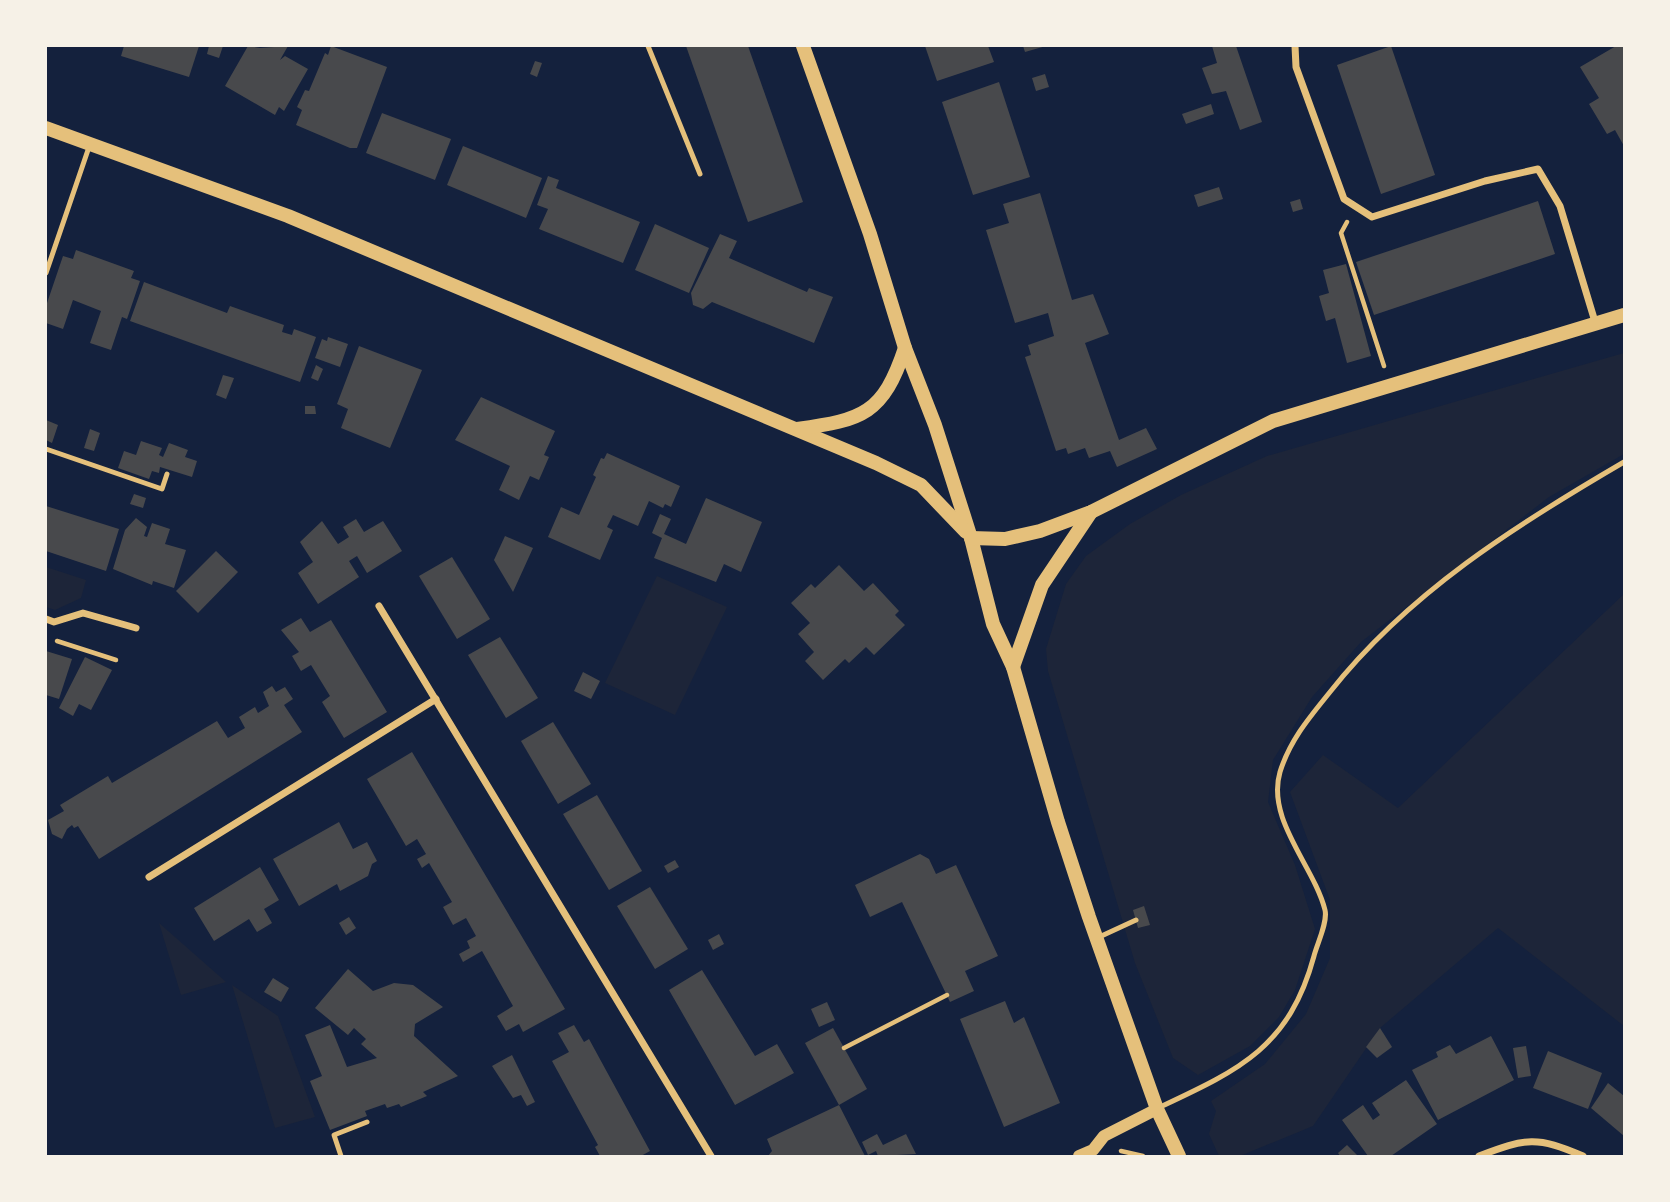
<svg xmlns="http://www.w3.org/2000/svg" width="1670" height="1202" font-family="Commissioner,sans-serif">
<rect width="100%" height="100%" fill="#14213d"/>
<!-- green -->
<g fill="#1d2539">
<polygon points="1624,353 1624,454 1549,497 1361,642 1312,697 1273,760 1268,802 1295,865 1315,929 1295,990 1279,1017 1250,1046 1198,1075 1173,1058 1135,963 1048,671 1046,649 1066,584 1086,556 1130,524 1181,495 1267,456"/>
<polygon points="46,567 86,580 81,598 55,610 46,607"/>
<polygon points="657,576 727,607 675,715 605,683"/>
<polygon points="1624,594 1624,1026 1498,928 1380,1028 1313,1126 1240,1156 1219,1156 1209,1134 1216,1111 1211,1101 1265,1064 1306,1014 1330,958 1330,900 1290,792 1323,755 1398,808"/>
<polygon points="159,923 226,982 181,995"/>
<polygon points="232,985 278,1016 315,1117 275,1128"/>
</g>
<!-- building -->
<g fill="#48494c">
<polygon points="124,46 199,46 189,77 121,56"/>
<polygon points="209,46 223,46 219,58 207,54"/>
<polygon points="248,46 260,48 288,46 280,60 285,56 308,69 284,111 279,107 275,115 225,86"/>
<polygon points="331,46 387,67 357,148 350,148 296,125 302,110 297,107 305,90 309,91 325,53 328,55"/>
<polygon points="686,46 748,46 803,202 748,222"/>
<polygon points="925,46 988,46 994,62 937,81"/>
<polygon points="1023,46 1046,46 1025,52"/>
<polygon points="1212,46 1236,46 1262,122 1240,130 1226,91 1212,94 1202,68 1217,63"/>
<polygon points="1391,46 1435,175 1381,194 1337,65"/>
<polygon points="1616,46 1624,46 1624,146 1615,130 1607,134 1589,104 1599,98 1580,67"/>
<polygon points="535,61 542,63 537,77 530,74"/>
<polygon points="1045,74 1049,87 1036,91 1032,78"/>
<polygon points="999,82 1030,177 973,195 942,102"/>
<polygon points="1211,104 1214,114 1186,124 1182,114"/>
<polygon points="382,113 451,139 435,180 366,153"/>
<polygon points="463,146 542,178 526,218 447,185"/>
<polygon points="548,176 559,180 556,188 640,222 623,263 539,229 548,209 537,205"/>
<polygon points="1219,187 1223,199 1198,207 1194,195"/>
<polygon points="1040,193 1072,300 1093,294 1109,334 1085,343 1119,440 1146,428 1157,449 1117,467 1110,451 1089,458 1085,448 1068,454 1066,448 1056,451 1025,357 1031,355 1028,345 1054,336 1048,313 1015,323 986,230 1009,223 1003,204"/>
<polygon points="1300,199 1303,209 1293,212 1290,202"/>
<polygon points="1538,201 1555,254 1374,315 1356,262"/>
<polygon points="655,224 709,248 689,293 635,270"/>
<polygon points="720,234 737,241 729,258 807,292 809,288 833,297 814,343 712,302 703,309 693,305 691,293"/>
<polygon points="76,250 134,271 131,278 140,281 127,319 122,317 111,350 90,343 101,311 73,300 63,329 46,323 46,306 63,256 73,259"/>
<polygon points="1346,264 1371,356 1347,363 1335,318 1326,321 1319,296 1329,293 1323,270"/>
<polygon points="144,282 227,313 230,306 284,325 282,332 292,335 294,329 316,337 300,382 130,321"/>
<polygon points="328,337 348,344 340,367 315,358 322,339 327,341"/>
<polygon points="359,346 422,370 390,448 341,428 348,409 337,404"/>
<polygon points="316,365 323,369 318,381 311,378"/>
<polygon points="223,375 234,378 226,399 216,395"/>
<polygon points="481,397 555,431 544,455 549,457 539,480 530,476 519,500 499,490 510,466 455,440"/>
<polygon points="305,406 315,406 316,414 305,414"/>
<polygon points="46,420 58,425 52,443 46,440"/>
<polygon points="90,429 100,433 94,451 84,448"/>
<polygon points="141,441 162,448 159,455 163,457 169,443 188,450 185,457 197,461 192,477 160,467 159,473 152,471 149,479 118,468 124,451 136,455"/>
<polygon points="607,453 680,486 671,507 665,504 663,508 649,501 638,526 613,515 607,527 613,530 600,560 548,537 561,507 579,515 596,477 593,475 601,458 604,459"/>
<polygon points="134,494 146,498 143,508 130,504"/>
<polygon points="706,498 762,522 741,572 724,564 716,582 654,558 662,538 652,533 660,514 671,519 664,534 686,544"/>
<polygon points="46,506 119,529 106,571 46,551"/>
<polygon points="136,518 147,527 144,536 147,537 152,523 170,529 165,544 186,550 174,588 153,581 152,585 113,569 125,530"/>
<polygon points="356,519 364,532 383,521 402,551 367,573 357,556 349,561 359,577 318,604 298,573 313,562 300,542 322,521 338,544 349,537 343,527"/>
<polygon points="505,536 533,548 513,592 494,560"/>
<polygon points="216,551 238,572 198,613 176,591"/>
<polygon points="452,557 490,619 457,639 419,576"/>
<polygon points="839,565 864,591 873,583 899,611 895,615 905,625 874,655 866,647 849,663 845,659 823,680 805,661 814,652 798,634 810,623 791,603 811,584 815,588"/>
<polygon points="301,618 310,632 331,620 387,712 344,738 322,702 330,696 311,665 301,671 292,656 299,652 281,630"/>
<polygon points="500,637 538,698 506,718 468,655"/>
<polygon points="46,651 72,659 59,699 46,695"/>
<polygon points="85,657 112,670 91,710 79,704 73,716 59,708"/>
<polygon points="583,672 600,681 591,699 574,691"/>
<polygon points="272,686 276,692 285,687 293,699 284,705 302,732 99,859 78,826 74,828 72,825 67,829 62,839 52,834 48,820 64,811 60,805 108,776 112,783 217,721 228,738 245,728 239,717 255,707 258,713 269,706 263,692"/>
<polygon points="553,722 591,784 558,804 521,741"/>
<polygon points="412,752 565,1009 523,1032 519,1024 506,1031 497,1016 513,1006 482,951 463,962 459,954 470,948 467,941 476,936 466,918 453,925 443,907 452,902 429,863 422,868 417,859 426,854 417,839 406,846 367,779"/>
<polygon points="597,795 642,871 609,890 563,814"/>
<polygon points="339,822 353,849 367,842 377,861 372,864 368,876 340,891 337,884 299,906 273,859"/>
<polygon points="920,854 929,859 936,874 956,865 998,956 965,971 974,991 950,1002 902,902 870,917 855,885"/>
<polygon points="675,860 679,867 668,873 664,866"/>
<polygon points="260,867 279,900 264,909 272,923 257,932 249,919 214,941 194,908"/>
<polygon points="650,887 688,949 655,969 617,906"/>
<polygon points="1144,906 1150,925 1138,928 1133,910"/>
<polygon points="349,917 356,928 346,935 339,923"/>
<polygon points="719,934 724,944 713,950 708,940"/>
<polygon points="348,969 373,991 394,983 413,985 443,1007 415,1024 414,1036 458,1076 423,1092 427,1096 401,1107 399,1104 387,1108 385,1104 365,1111 367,1116 330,1130 310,1081 322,1076 305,1035 330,1025 347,1067 377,1058 361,1044 366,1039 354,1028 348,1035 315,1008"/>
<polygon points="702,970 755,1056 777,1044 794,1073 735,1105 669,990"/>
<polygon points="273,978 289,988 281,1002 264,992"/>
<polygon points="1005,1001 1014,1023 1024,1017 1060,1103 1004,1127 960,1019"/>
<polygon points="827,1002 835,1020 819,1027 811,1009"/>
<polygon points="574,1025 584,1042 589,1039 650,1151 641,1156 600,1156 595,1147 598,1145 552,1061 569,1052 558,1033"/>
<polygon points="833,1028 867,1089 839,1105 805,1043"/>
<polygon points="1380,1028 1392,1047 1377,1058 1366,1047"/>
<polygon points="1491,1036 1514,1080 1438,1120 1412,1070 1438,1057 1436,1052 1450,1045 1456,1054"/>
<polygon points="1526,1046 1531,1076 1518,1078 1513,1048"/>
<polygon points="1548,1051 1602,1073 1588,1109 1533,1088"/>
<polygon points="512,1055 535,1102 527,1106 521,1095 513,1098 492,1066"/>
<polygon points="1406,1080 1437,1124 1391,1156 1368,1156 1342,1120 1363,1105 1373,1120 1380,1115 1372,1103"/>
<polygon points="1608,1083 1624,1096 1624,1136 1591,1108"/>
<polygon points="839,1105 865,1156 768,1156 772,1151 767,1139"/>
<polygon points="877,1134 883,1145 906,1134 916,1154 878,1156 876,1151 868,1155 862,1142"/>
<polygon points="1347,1145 1358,1156 1340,1156 1338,1153"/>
</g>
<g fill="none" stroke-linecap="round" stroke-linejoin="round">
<!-- path -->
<g stroke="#e5c07b" stroke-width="4.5">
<polyline points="1347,222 1341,233 1384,366"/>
<polyline points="57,641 116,660"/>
<polyline points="844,1048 947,995"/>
<polyline points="1121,1151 1143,1156"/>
</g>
<!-- service -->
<g stroke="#e5c07b" stroke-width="5">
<polyline points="648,46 700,174"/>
<polyline points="46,273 89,147"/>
<polyline points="46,449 162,489 167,474"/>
<polyline points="1097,938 1136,920"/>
<path d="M 1158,1108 C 1239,1070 1289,1048 1314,956 C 1317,944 1328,922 1325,910 C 1314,866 1266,820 1280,772 C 1290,740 1309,718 1330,692 C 1408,593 1516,525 1624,462"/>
<polyline points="341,1156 334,1135 367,1122"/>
</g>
<!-- minor -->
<g stroke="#e5c07b" stroke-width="7">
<polyline points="1295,46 1296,67 1344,199 1372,217 1485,181 1538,169 1560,206 1596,325"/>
<polyline points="379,606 711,1156"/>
<polyline points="46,619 54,622 83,613 136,628"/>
<polyline points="149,877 436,699"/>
<path d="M 1479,1156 C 1526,1138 1537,1136 1583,1156"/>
</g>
<!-- tertiary -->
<polyline stroke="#e5c07b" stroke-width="12" points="1079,1156 1093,1150 1104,1136 1157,1109"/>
<!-- secondary -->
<g stroke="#e5c07b" stroke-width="14">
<polyline points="803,46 870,234 905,348 935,425 971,538 993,624 1013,667 1058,822 1089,917 1157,1109 1179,1156"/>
<polyline points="46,128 288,216 876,463 921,485 966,532"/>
<path d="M 797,429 C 863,420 883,414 905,348"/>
<polyline points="971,538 1005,539 1040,531 1091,512 1273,421 1624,315"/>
<polyline points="1013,667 1042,585 1091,512"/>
</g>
</g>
<!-- border -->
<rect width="1670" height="1202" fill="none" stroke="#f6f1e7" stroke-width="94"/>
</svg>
